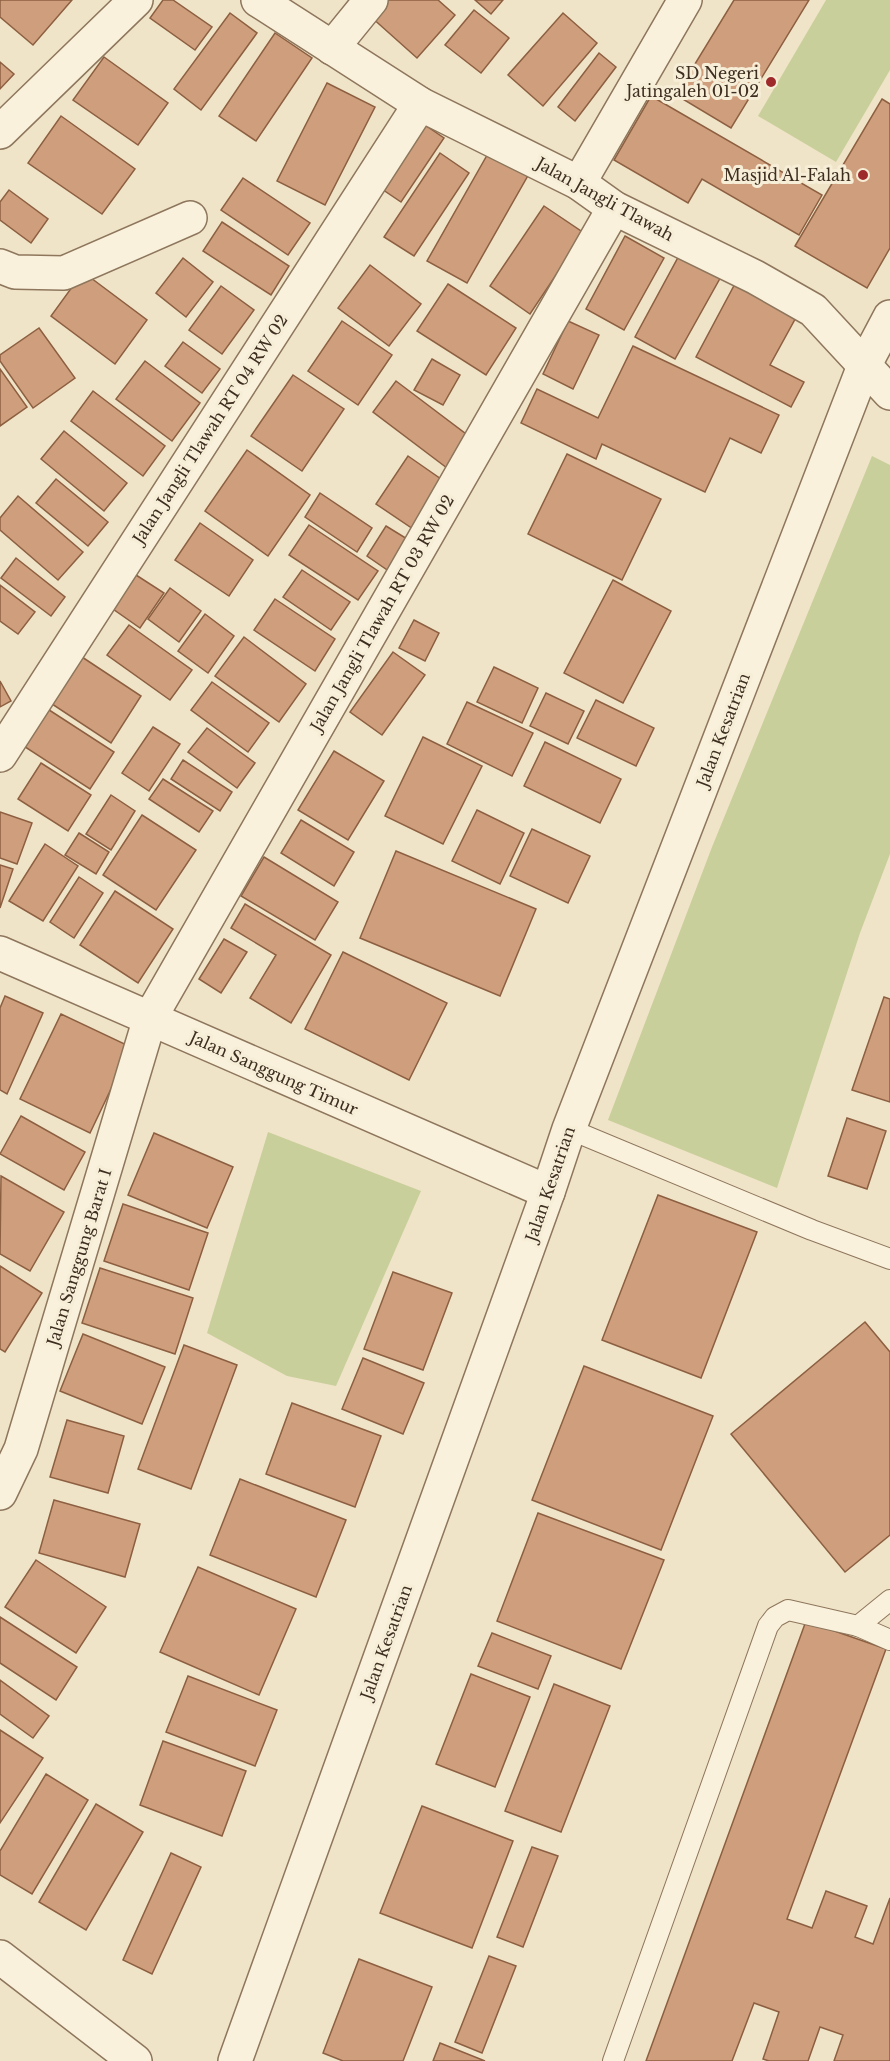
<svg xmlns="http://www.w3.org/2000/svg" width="890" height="2061" font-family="'Libre Baskerville',serif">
<rect width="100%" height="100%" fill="#f0e4c8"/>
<!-- green -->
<g fill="#c9cf9b">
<polygon points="826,0 890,0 890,70 836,162 758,116"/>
<polygon points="872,456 890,465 890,854 860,933 777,1188 608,1120 712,847"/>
<polygon points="268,1132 421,1191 336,1386 287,1376 207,1333"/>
</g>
<!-- building -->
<g fill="#cf9f7d" stroke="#8d5f41" stroke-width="1.5">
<polygon points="0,0 72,0 33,45 0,17"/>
<polygon points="163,0 173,0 212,27 195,50 150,18"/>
<polygon points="385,0 438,0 455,15 417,58 370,16"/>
<polygon points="475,0 503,0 491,14"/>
<polygon points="734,0 809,0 731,128 676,95"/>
<polygon points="474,10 509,38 481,73 445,45"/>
<polygon points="230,13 257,33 201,110 174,89"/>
<polygon points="563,13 597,43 543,106 508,75"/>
<polygon points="275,33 312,58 256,141 219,116"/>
<polygon points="599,53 616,67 575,121 558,107"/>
<polygon points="104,57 168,103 138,145 73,100"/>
<polygon points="0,62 14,74 0,89"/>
<polygon points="327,83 375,107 325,205 277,181"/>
<polygon points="651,96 822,195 799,235 702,179 688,203 614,160"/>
<polygon points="882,99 890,104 890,248 867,288 795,246"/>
<polygon points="61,116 135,169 102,214 28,163"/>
<polygon points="419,121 444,138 401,202 376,185"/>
<polygon points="490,150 530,172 467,283 427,261"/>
<polygon points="440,153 469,173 414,256 384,237"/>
<polygon points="243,178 310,223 288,255 221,210"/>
<polygon points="9,190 48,219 31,243 0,220 0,202"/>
<polygon points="544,206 584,233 530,314 490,286"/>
<polygon points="222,222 289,266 271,295 203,251"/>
<polygon points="625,236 664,258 624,330 586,309"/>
<polygon points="682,250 723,273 675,359 635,337"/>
<polygon points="183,258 213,282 186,317 156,293"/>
<polygon points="370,265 421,304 389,346 338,308"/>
<polygon points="83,272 147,320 115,364 51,316"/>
<polygon points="737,280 799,312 770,365 804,382 791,407 696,357"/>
<polygon points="448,284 516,328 486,375 417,331"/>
<polygon points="221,286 254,310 222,354 189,330"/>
<polygon points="342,321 392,355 358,405 308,371"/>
<polygon points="568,321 599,335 573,389 543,374"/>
<polygon points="39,328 75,378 33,408 0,361 0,355"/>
<polygon points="183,342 220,369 202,393 165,366"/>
<polygon points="633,346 779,415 761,453 730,438 705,492 602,444 596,459 521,423 537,389 598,418"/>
<polygon points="432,359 460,375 443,405 414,390"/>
<polygon points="145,361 200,403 172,441 116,399"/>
<polygon points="0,369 27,407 0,426"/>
<polygon points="293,375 344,409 302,471 251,436"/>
<polygon points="396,381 470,437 447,468 373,412"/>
<polygon points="93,391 165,446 143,476 71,421"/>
<polygon points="64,431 127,483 104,511 41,459"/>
<polygon points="247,450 310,495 268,556 205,511"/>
<polygon points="567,454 661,499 622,580 528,534"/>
<polygon points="408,456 451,486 419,533 376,504"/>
<polygon points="56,479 108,522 88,546 36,503"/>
<polygon points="320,493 372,528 357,552 305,517"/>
<polygon points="18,496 83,552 58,580 0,530 0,518"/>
<polygon points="200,523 253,560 229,596 175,560"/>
<polygon points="309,525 378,571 358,600 289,555"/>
<polygon points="386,526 417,545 396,576 367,556"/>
<polygon points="16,558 65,597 51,616 1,578"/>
<polygon points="302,570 350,602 331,630 283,597"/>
<polygon points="136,575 164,593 140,628 113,609"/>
<polygon points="613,580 671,611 623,703 564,673"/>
<polygon points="0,585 35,612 18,634 0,621"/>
<polygon points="170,588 201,611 179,642 148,619"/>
<polygon points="275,599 335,639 315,671 254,630"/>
<polygon points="205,614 234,636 208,673 178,651"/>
<polygon points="414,620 439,633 425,661 399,648"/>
<polygon points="129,625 192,670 170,700 107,655"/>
<polygon points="244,637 306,684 279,722 215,676"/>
<polygon points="393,652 425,675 382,735 350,712"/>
<polygon points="82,657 141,696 111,743 52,704"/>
<polygon points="494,667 538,688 522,723 477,702"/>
<polygon points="0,681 11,701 0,707"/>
<polygon points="212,682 269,723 248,752 191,710"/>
<polygon points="546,693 584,711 568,744 530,726"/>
<polygon points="596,700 654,728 636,766 577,738"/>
<polygon points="467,702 533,733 512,776 447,744"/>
<polygon points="43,706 114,752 90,789 19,743"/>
<polygon points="153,727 180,744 149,791 122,773"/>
<polygon points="207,728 255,763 237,788 188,752"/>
<polygon points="423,737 482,766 443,844 385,816"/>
<polygon points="545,742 621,779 600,823 524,786"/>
<polygon points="334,751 384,781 348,840 298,810"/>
<polygon points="183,760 232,792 220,811 171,779"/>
<polygon points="41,763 91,795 68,831 18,799"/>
<polygon points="163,779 213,811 199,832 149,799"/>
<polygon points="111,795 135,811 111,850 86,834"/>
<polygon points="477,810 524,833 500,884 452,861"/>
<polygon points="0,812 32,823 17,864 0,858"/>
<polygon points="142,815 196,850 156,910 103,875"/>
<polygon points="301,820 354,852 334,886 281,853"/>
<polygon points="532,829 590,856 568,903 510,876"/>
<polygon points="79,833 109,852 96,874 65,855"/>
<polygon points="45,844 78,866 43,921 9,901"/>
<polygon points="396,851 536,909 500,996 360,938"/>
<polygon points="264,857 338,902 315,940 241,896"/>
<polygon points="0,865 13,869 0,908"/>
<polygon points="79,877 103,893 74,938 50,922"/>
<polygon points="115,891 173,929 138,983 80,945"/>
<polygon points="245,904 331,955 291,1023 250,998 276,955 231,928"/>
<polygon points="224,939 247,952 221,993 199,979"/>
<polygon points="343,952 447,1003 409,1080 305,1029"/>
<polygon points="5,996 43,1013 7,1094 0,1090 0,1008"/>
<polygon points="884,997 890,999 890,1102 852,1090"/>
<polygon points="61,1014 131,1047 90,1133 20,1099"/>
<polygon points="21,1116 85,1152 64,1190 0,1154"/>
<polygon points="847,1118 886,1131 867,1189 828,1176"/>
<polygon points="154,1133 233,1167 207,1228 128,1195"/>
<polygon points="1,1176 64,1212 30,1271 0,1254"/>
<polygon points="658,1195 757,1232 701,1378 602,1340"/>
<polygon points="123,1204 208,1233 189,1290 104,1261"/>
<polygon points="0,1266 42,1293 5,1352 0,1349"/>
<polygon points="100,1268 193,1298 175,1354 82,1323"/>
<polygon points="393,1272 452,1293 423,1370 364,1349"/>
<polygon points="865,1322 890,1352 890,1535 845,1572 731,1434"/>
<polygon points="83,1334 165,1367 142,1424 60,1391"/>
<polygon points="184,1345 237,1365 191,1489 138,1469"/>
<polygon points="363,1358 424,1383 403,1434 342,1409"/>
<polygon points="584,1366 713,1416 661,1550 532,1500"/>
<polygon points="292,1403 381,1436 355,1507 266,1474"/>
<polygon points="67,1420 124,1436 108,1493 50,1477"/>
<polygon points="240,1479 346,1520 316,1597 210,1555"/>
<polygon points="54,1500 140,1524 125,1577 39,1553"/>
<polygon points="538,1513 664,1560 621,1669 497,1621"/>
<polygon points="36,1560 106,1607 76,1653 5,1607"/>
<polygon points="198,1567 296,1609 259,1695 160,1652"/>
<polygon points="0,1617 77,1667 56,1700 0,1663"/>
<polygon points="806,1621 886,1649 787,1919 812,1928 826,1891 867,1906 855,1937 873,1944 890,1898 890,2061 834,2061 843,2035 820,2027 808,2061 769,2061 763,2059 779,2012 754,2003 732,2061 646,2061"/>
<polygon points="492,1633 551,1656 538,1689 478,1666"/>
<polygon points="471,1674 530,1697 495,1787 436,1764"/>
<polygon points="188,1676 277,1710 255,1766 166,1732"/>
<polygon points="0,1680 49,1716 33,1738 0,1714"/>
<polygon points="554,1684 610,1706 561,1832 505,1811"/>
<polygon points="0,1730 43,1758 0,1823"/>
<polygon points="163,1741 246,1771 222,1836 140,1805"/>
<polygon points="46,1774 88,1800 32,1894 0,1875 0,1851"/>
<polygon points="96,1804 143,1832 86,1930 39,1902"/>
<polygon points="422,1806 513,1841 472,1948 380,1913"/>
<polygon points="532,1847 558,1856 523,1947 497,1937"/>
<polygon points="171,1853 201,1867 152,1974 123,1960"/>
<polygon points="489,1956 516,1966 482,2053 455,2042"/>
<polygon points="359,1959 432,1987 403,2061 343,2061 323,2053"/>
<polygon points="440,2043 485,2061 433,2061"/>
</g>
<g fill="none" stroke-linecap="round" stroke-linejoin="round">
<defs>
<g id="lane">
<polyline points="569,1129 812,1230 890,1259"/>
<polyline points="858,1626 890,1640"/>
<polyline points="613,2061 768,1626 775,1617 788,1610 858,1626 890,1600"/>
</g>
<g id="street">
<polyline points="258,0 420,104 579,183 614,208 755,277 813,310 890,393"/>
<polyline points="332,48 371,0"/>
<polyline points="0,132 136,0"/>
<polyline points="579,183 685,0"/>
<polyline points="0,266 15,272 64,273 190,218"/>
<polyline points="0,755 420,104"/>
<polyline points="0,953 548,1192"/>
<polyline points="0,1493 21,1449 150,1018 614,208"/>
<polyline points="0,1957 135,2061"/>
<polyline points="235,2061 548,1192 569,1129 864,366 890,317"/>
</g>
</defs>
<!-- lane casing -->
<use href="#lane" stroke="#8d765c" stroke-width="22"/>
<!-- street casing -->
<use href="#street" stroke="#8d765c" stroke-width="36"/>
<!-- lane -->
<use href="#lane" stroke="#faf1dc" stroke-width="20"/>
<!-- street -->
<use href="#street" stroke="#faf1dc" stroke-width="33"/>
</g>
<!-- markers -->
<g fill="#9e2a2b" stroke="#f7eed8" stroke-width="2">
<circle cx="771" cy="82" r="6"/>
<circle cx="863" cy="175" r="6"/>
</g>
<g text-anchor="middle" stroke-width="6" stroke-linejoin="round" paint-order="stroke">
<!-- poi labels -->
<g font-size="16" fill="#3d2e20" stroke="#f7eed8" text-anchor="end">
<text x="759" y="79">SD Negeri<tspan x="759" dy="18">Jatingaleh 01-02</tspan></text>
<text x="851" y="181">Masjid Al-Falah</text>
</g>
<!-- street labels -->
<g font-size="16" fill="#3d2e20" stroke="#f7eed8">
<text transform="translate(605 199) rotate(29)" y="6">Jalan Jangli Tlawah</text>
<text transform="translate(210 429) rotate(-57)" y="6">Jalan Jangli Tlawah RT 04 RW 02</text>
<text transform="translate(382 613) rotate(-60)" y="6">Jalan Jangli Tlawah RT 03 RW 02</text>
<text transform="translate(723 730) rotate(-69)" y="6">Jalan Kesatrian</text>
<text transform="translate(274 1073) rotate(24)" y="6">Jalan Sanggung Timur</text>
<text transform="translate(550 1184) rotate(-71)" y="6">Jalan Kesatrian</text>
<text transform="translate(79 1257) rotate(-73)" y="6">Jalan Sanggung Barat I</text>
<text transform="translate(386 1642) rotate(-70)" y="6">Jalan Kesatrian</text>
</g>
</g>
</svg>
